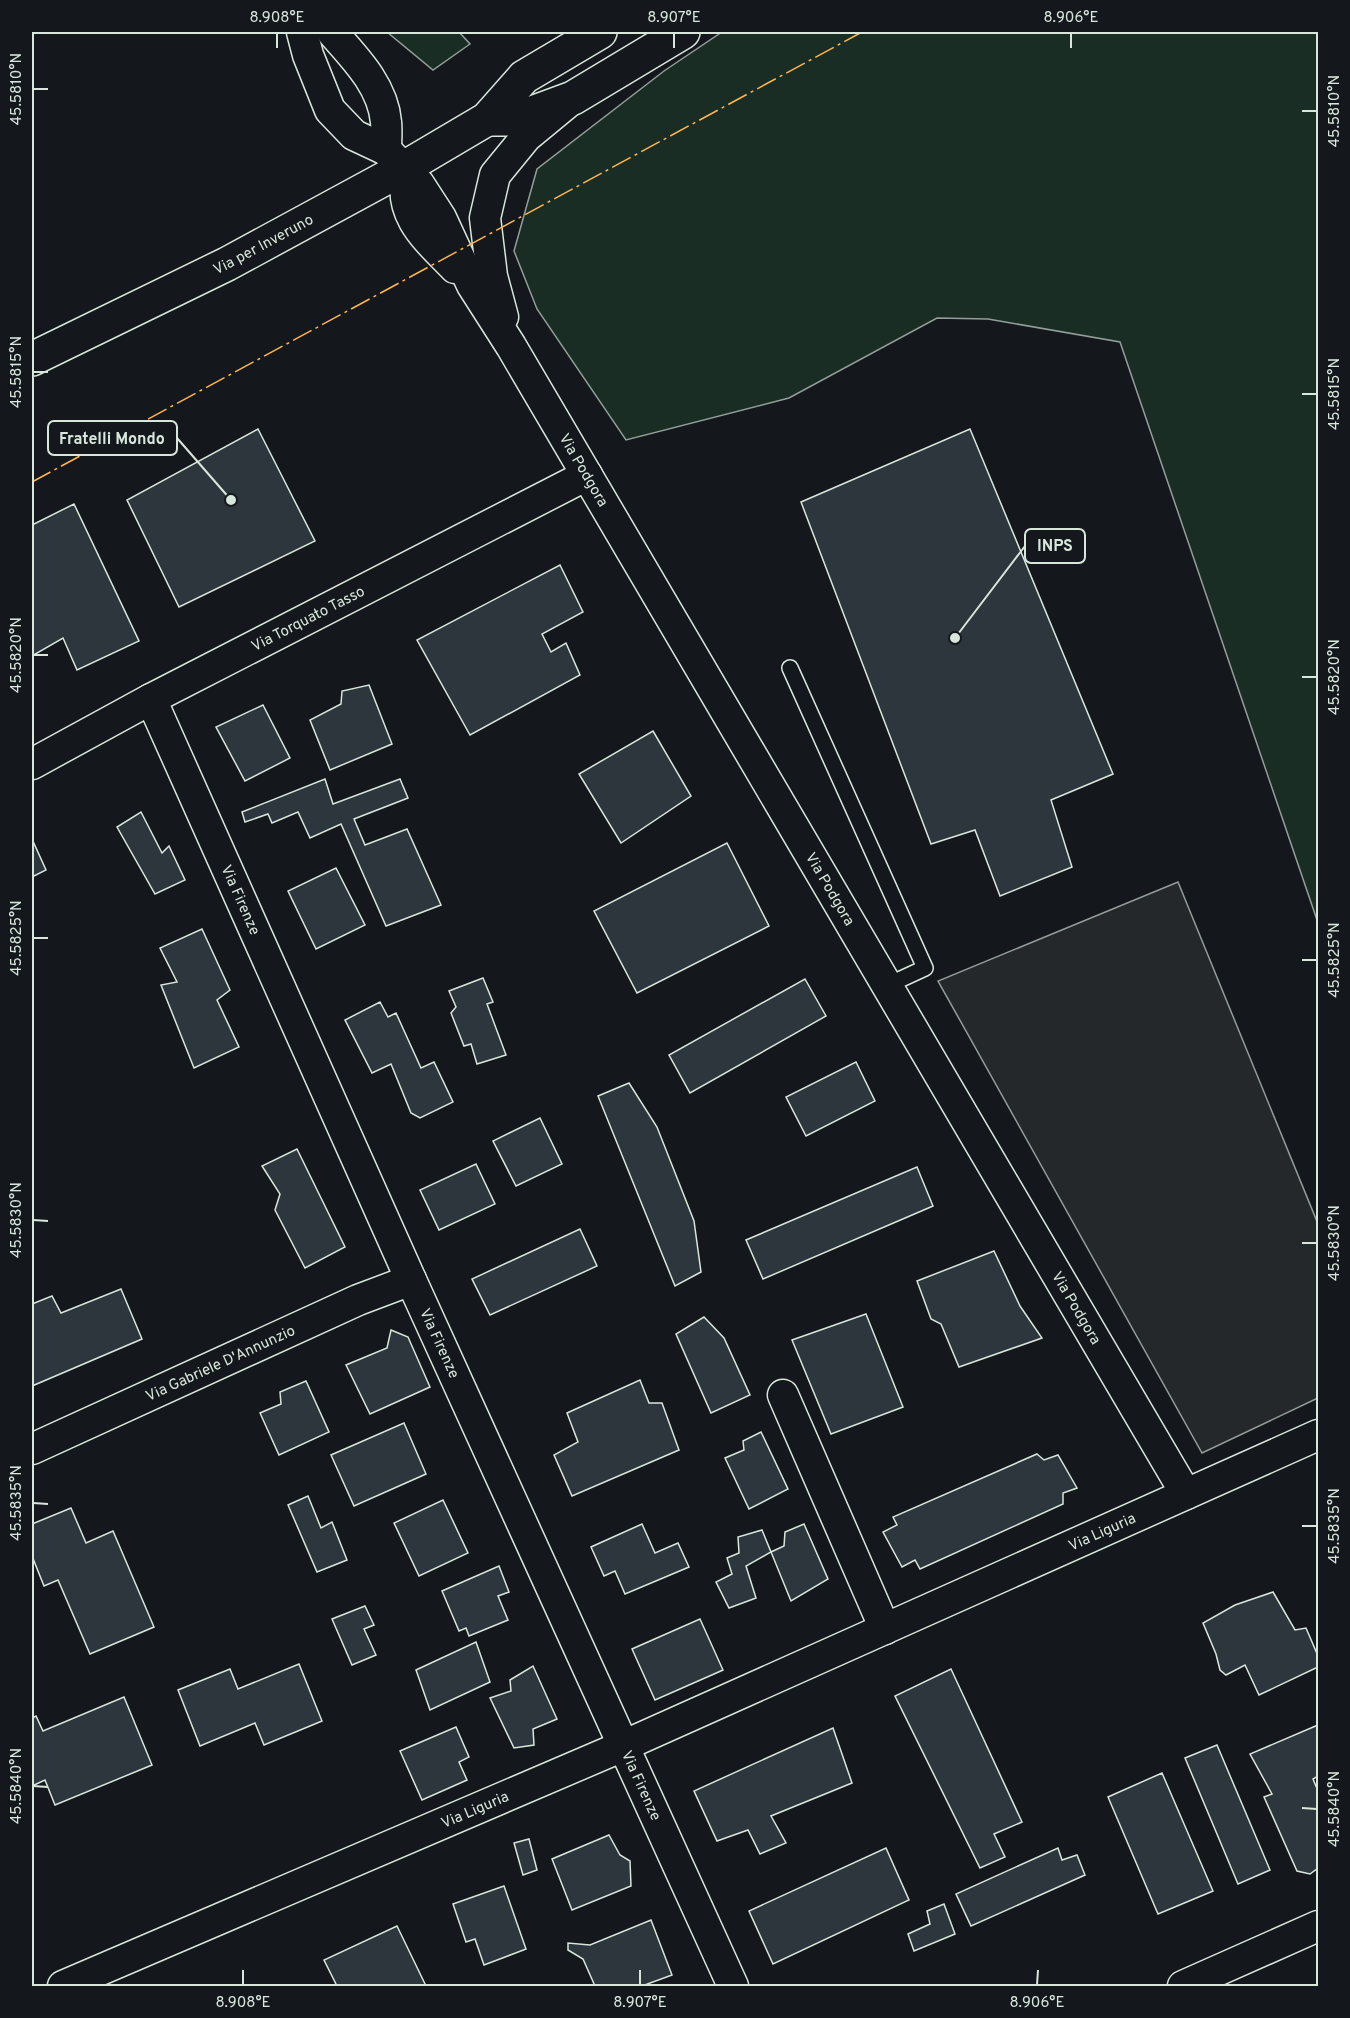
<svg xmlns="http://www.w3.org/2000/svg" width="1350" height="2018" font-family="Overpass,sans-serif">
<rect width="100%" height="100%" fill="#14181c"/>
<!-- green -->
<g fill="#1a2d24" stroke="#939e99" stroke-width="1.5">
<polygon points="387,32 459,32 470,44 433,70"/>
<polygon points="722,32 1318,32 1318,923 1120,342 988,319 937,318 789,398 626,440 537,309 514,251 537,169 664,71"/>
</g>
<!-- parking -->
<polygon fill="#24282b" stroke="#939e99" stroke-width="1.5" points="1178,882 1318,1224 1318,1398 1202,1453 938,981"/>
<!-- building -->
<g fill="#2c363c" stroke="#d8e6dc" stroke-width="1.5">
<polygon points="258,429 315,541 179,607 127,500"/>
<polygon points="970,429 1113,774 1051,800 1072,867 1000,896 975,830 931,844 801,502"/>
<polygon points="74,504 139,641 77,670 63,638 32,656 32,525"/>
<polygon points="560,565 583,612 542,634 551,652 566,643 580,675 470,735 417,640"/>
<polygon points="369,685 392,744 330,770 310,720 341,704 342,691"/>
<polygon points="263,705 290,758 245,781 216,727"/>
<polygon points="653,731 691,796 621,843 579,774"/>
<polygon points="325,779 333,804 400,779 408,798 354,819 365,845 407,829 441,905 386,926 341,824 310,838 298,812 272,823 268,814 245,822 242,812"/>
<polygon points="141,812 162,853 169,846 185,880 155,894 117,827"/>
<polygon points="32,839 46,870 32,877"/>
<polygon points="727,843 769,926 637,993 594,911"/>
<polygon points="336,868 365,925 316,949 288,891"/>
<polygon points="202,929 230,990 217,1000 239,1047 194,1068 161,985 177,982 160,948"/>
<polygon points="483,978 493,1002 487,1004 506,1055 477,1064 471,1044 464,1046 451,1013 456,1007 449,991"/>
<polygon points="805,979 826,1016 690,1093 669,1055"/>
<polygon points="380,1002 388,1017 396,1013 421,1068 434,1062 453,1102 420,1118 411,1113 391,1064 372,1073 345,1020"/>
<polygon points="856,1062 875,1101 806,1136 786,1097"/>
<polygon points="629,1083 657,1127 694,1221 701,1272 675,1286 598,1096"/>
<polygon points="540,1118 562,1164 516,1186 493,1141"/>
<polygon points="297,1149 345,1247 305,1268 275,1210 280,1194 262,1166"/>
<polygon points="476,1164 495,1204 439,1230 420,1190"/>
<polygon points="917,1167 933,1206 763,1279 746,1240"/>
<polygon points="580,1229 597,1266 490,1315 472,1279"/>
<polygon points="994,1251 1020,1306 1042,1338 959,1367 941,1324 931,1319 917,1281"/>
<polygon points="121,1289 142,1339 32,1386 32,1304 52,1296 61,1313"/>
<polygon points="866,1314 903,1407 831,1434 792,1340"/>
<polygon points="704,1317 724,1338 750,1395 711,1413 676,1334"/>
<polygon points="391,1330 408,1337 430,1387 370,1414 346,1365 387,1348"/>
<polygon points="640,1380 649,1403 662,1403 679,1450 572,1496 554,1455 578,1442 567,1413"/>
<polygon points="306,1381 329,1432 279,1455 260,1413 281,1404 280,1392"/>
<polygon points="404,1423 426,1474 354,1506 331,1455"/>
<polygon points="761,1432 788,1489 749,1509 725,1458 744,1450 743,1441"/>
<polygon points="1037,1454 1044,1460 1058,1455 1077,1488 1063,1493 1063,1504 920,1569 915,1560 902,1567 883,1532 897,1525 893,1517"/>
<polygon points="308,1496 321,1528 332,1522 347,1560 317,1572 288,1505"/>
<polygon points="443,1500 468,1553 419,1576 394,1523"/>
<polygon points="71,1508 86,1543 113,1531 154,1627 90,1654 58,1580 44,1586 32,1556 32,1524"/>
<polygon points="642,1524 655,1553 678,1543 689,1567 625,1594 615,1571 604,1576 591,1547"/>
<polygon points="804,1524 828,1579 791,1601 771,1552 784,1546 785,1532"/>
<polygon points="762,1530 771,1552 746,1566 756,1598 729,1608 716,1582 732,1574 727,1558 739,1553 738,1537"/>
<polygon points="499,1566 509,1592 498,1596 508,1620 469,1636 466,1628 459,1631 442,1591"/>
<polygon points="1273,1592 1295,1630 1306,1628 1318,1656 1318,1667 1259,1695 1245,1665 1226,1675 1220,1670 1216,1654 1203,1623 1235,1605"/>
<polygon points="365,1606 374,1625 364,1629 376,1655 352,1665 332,1619"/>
<polygon points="700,1619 723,1670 655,1700 632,1649"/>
<polygon points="476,1642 490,1682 430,1710 416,1670"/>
<polygon points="299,1664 322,1721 264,1745 255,1723 200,1746 178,1690 230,1669 238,1689"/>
<polygon points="533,1666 557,1719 533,1729 534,1745 514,1748 490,1698 511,1691 510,1680"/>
<polygon points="951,1669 1022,1822 994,1834 1005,1857 980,1868 895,1696"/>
<polygon points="124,1697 152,1765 55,1805 45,1780 32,1786 32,1718 36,1716 43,1731"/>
<polygon points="1318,1725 1318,1776 1313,1779 1318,1791 1318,1868 1310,1874 1297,1871 1264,1797 1272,1794 1250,1754"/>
<polygon points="456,1727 469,1757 459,1762 467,1780 422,1800 400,1751"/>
<polygon points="833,1728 852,1783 771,1816 786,1843 760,1854 748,1830 717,1841 694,1791"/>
<polygon points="1217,1745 1270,1870 1238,1884 1185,1758"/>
<polygon points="1162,1773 1213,1891 1158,1914 1108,1797"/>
<polygon points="609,1835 620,1855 630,1861 631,1886 572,1910 552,1859"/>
<polygon points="529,1839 537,1870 523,1875 514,1843"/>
<polygon points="886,1848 909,1900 773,1964 749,1911"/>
<polygon points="1058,1848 1062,1860 1077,1855 1085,1875 971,1926 956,1894"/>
<polygon points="504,1886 526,1949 484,1965 475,1939 466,1942 453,1904"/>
<polygon points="944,1904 955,1934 914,1951 908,1934 930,1924 927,1911"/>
<polygon points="651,1920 672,1975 642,1986 595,1986 583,1959 568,1950 568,1943 590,1945"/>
<polygon points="397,1926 426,1986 337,1986 324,1960"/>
</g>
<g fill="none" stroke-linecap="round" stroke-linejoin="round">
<defs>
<polyline id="service" points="790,668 925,968 886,986"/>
<g id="minor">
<path id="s1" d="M 302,32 L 308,55 L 330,110 L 354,135 L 386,150 L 419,184 L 441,218 L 472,285 L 511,346 L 1186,1494"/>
<path d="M 332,32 C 355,58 383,86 386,122 C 387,131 386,141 386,150"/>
<path d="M 408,173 C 396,215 429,241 455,268"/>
<polyline points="503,317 492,276 485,218 495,175 526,137 566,104"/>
<path id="s2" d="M 151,699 L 411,1280 L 733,1986"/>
<path id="s3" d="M 32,764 L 151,699 L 587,475"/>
<polyline points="783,1395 885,1629"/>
<path id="s4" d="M 32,1449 L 358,1300 L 411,1280"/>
<path id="s5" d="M 63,1986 L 623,1746 L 1318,1435"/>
<polyline points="1183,1986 1318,1926"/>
</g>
<g id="primary">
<polyline points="487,119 516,119 573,98 683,32"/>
<path id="s6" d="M 32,359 L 227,264 L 404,168 L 487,119 L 524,77 L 600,32"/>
</g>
</defs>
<!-- service casing -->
<use href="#service" stroke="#d8e6dc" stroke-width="18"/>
<!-- minor casing -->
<use href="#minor" stroke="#d8e6dc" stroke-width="33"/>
<!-- primary casing -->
<use href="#primary" stroke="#d8e6dc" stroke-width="36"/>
<!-- service -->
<use href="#service" stroke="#14181c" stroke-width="15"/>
<!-- minor -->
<use href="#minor" stroke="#14181c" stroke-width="30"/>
<!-- primary -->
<use href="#primary" stroke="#14181c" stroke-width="33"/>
<!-- power -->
<polyline stroke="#ffb74d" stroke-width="1.5" stroke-dasharray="21 4.5 3 4.5" stroke-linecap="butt" points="32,482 862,32"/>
</g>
<!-- ticks -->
<path fill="none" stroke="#d8e6dc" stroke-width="2" d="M 277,48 L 277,33M 674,48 L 674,33M 1071,48 L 1071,33M 33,89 L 48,89M 1302,111 L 1317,111M 33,372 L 48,372M 1302,394 L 1317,394M 33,655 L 48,655M 1302,677 L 1317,677M 33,938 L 48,938M 1302,960 L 1317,960M 33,1220 L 48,1221M 1302,1243 L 1317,1243M 33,1503 L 48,1504M 1302,1526 L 1317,1526M 33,1786 L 48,1787M 1302,1808 L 1317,1809M 243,1985 L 243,1970M 640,1985 L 640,1970M 1037,1985 L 1038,1970"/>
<g text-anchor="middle" stroke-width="4.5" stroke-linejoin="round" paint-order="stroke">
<!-- street labels -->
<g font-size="15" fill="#d8e6dc" stroke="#14181c">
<text dy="5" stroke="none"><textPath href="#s6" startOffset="258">Via per Inveruno</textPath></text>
<text dy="5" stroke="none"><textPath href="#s1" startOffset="531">Via Podgora</textPath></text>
<text dy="5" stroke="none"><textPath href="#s3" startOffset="312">Via Torquato Tasso</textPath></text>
<text dy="5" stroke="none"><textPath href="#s1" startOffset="1017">Via Podgora</textPath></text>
<text dy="5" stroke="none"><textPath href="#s2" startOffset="220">Via Firenze</textPath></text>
<text dy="5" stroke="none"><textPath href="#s1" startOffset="1503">Via Podgora</textPath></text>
<text dy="5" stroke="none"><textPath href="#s2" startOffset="706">Via Firenze</textPath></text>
<text dy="5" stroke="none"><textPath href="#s4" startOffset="207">Via Gabriele D'Annunzio</textPath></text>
<text dy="5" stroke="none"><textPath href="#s5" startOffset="1134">Via Liguria</textPath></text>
<text dy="5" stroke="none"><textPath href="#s2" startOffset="1192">Via Firenze</textPath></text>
<text dy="5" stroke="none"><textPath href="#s5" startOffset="448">Via Liguria</textPath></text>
</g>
</g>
<!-- callouts -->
<path fill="none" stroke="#d8e6dc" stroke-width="2" d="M231 500L177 438M955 638L1025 546"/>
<g fill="#d8e6dc" stroke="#14181c" stroke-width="2">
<circle cx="231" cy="500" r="6"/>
<circle cx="955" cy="638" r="6"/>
</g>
<g fill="#14181c" stroke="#d8e6dc" stroke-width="2">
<rect x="48" y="421" width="129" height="34" rx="6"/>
<rect x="1025" y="529" width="60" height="34" rx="6"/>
</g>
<g font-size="16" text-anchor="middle" font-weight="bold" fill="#d8e6dc">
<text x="112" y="444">Fratelli Mondo</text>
<text x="1055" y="551">INPS</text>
</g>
<!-- border -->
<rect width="1350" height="2018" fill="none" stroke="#14181c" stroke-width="66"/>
<rect x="33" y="33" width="1284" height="1952" fill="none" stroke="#d8e6dc" stroke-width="2"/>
<g font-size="15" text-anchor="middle" fill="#d8e6dc">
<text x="277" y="22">8.908°E</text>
<text x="674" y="22">8.907°E</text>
<text x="1071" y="22">8.906°E</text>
<text transform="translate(16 89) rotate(-90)" y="5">45.5810°N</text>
<text transform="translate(1334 111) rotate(-90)" y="5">45.5810°N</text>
<text transform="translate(16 372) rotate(-90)" y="5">45.5815°N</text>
<text transform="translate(1334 394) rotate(-90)" y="5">45.5815°N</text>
<text transform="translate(16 655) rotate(-90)" y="5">45.5820°N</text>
<text transform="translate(1334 677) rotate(-90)" y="5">45.5820°N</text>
<text transform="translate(16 938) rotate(-90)" y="5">45.5825°N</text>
<text transform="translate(1334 960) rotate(-90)" y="5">45.5825°N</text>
<text transform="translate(16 1220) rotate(-90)" y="5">45.5830°N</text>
<text transform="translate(1334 1243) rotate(-90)" y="5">45.5830°N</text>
<text transform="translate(16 1503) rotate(-90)" y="5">45.5835°N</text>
<text transform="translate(1334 1526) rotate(-90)" y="5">45.5835°N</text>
<text transform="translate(16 1786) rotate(-90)" y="5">45.5840°N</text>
<text transform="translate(1334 1809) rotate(-90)" y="5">45.5840°N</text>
<text x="243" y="2007">8.908°E</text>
<text x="640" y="2007">8.907°E</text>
<text x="1037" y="2007">8.906°E</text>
</g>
</svg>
